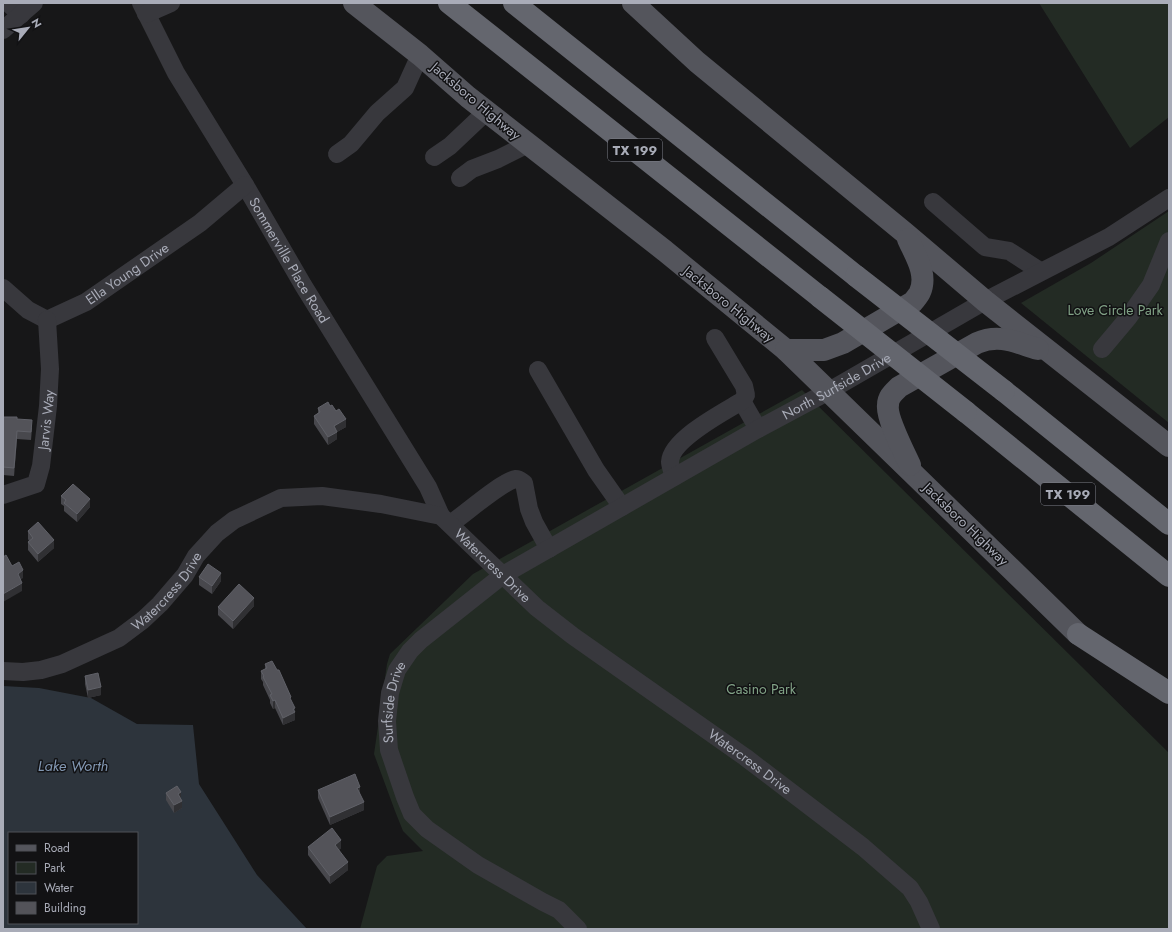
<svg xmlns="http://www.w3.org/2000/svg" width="1172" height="932" font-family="Jost,sans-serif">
<rect width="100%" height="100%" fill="#171718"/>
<!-- green -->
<g fill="#232b24">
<polygon points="1039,3 1169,3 1169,117 1130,148"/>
<polygon points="1169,211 1169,423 1021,303 1091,263"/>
<polygon points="802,390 1169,753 1169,929 360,929 377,866 387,856 423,851 403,831 395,811 374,754 387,664 390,654 473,574"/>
</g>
<!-- water -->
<path fill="#2d343c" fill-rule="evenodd" d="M 3,686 L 39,688 L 91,698 L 137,724 L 193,725 L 199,784 L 257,875 L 307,929 L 3,929 ZM 9,833 L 137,833 L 137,923 L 9,923 Z"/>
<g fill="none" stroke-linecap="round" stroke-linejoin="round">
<!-- minor -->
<g stroke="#38383d" stroke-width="18">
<polyline points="8,3 21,15"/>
<path id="s1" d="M 141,3 L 176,73 L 245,185 L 303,285 L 428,487 L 441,516"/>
<polyline points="146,14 171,3"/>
<polyline points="3,30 34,3"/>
<polyline points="337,154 351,144 377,113 405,88 420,55"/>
<polyline points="434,157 450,146 487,111"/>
<polyline points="460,178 472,169 498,159 528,144"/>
<polyline points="933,202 985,247 1009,251 1040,271"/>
<polyline points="3,288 28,310 47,320"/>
<path id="s2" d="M 47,320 L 86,302 L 200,223 L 245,185"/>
<polyline points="1102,349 1128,318 1151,285 1169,241"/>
<polyline points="538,370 596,470 622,507"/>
<polyline points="742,401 758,429"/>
<path d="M 674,477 C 673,473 670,466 670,462 C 671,439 724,412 742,401 L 746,395 L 744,386 L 715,338"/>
<path id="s3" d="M 3,495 L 36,484 L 41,466 L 48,406 L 50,369 L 47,320"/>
<path d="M 450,524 C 464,515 502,481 516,479 C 519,479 521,481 524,483 L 529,509 L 534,522 L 549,549"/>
<path id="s4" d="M 3,671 L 23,672 L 41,670 L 62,664 L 119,638 L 143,620 L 160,604 L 185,575 L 196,556 L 217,533 L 234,520 L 281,498 L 322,496 L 381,504 L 441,516 L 537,608 L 573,636 L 745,757 L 863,847 L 910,888 L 919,902 L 931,929"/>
<path id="s5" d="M 578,929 L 559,910 L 543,902 L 478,865 L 427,829 L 412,814 L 405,797 L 389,750 L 387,721 L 390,693 L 397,670 L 410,651 L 421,640 L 503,575 L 758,429 L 829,391 L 985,301 L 1109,237 L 1169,198"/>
</g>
<!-- major -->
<g stroke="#54555c" stroke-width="22">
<polyline points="354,3 420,55 468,97 665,251 786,350 1078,634"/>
<polyline points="633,3 697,62 905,233 985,301 1169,446"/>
<path d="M 786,350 L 824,350 L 843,343 L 913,302 C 915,299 919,295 920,292 C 928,274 915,255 908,239"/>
<path d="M 910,465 C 904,452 886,417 888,405 C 888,397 893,393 899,387 L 977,343 C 1000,333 1017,343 1038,349"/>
</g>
<!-- highway -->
<g stroke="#64666e" stroke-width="22">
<polyline points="449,3 820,297"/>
<polyline points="514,3 856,276"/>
<polyline points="1004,391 1169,524"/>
<polyline points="966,412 1169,576"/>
<polyline points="1078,634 1169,693"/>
</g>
<!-- highway-bridge -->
<g stroke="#64666e" stroke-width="22">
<polyline points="856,276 1004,391"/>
<polyline points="820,297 966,412"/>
</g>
</g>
<!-- wall -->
<g fill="#48484d">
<polygon points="318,408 346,427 337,432 337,439 328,445 314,424 314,416 318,413"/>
<polygon points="3,417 17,419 32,428 31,440 17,439 14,476 3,475"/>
<polygon points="61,496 90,507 77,522 64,511 64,506 61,504"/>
<polygon points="28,531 54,548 38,562 28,550 28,542 29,541 28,539"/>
<polygon points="199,577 221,581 212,594 199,585"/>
<polygon points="254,606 233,629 218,615 218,607"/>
<polygon points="265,664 291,700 295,716 295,720 283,725 275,708 273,709 270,703 270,700 263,685 263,682 261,679 261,671 265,669"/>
<polygon points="85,676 101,695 88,698 85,684"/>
<polygon points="318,790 360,794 364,810 330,825 318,798"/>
<polygon points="166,793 181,799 182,808 174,813 166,800"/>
<polygon points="308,847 341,848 339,850 348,870 330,884 308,855"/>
</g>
<!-- shaded-wall -->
<g fill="#303033">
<polygon points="346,419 346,427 337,432 337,439 328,445 328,437 334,426"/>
<polygon points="17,431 17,439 14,476 14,468"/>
<polygon points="90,499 90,507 77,522 77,514"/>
<polygon points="54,540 54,548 38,562 38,554"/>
<polygon points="23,570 23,578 18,582 18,574"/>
<polygon points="221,573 221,581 212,594 212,586"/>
<polygon points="22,583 22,591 3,602 3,594"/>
<polygon points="254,598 254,606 233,629 233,621"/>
<polygon points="101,687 101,695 88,698 88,690"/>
<polygon points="275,700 275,708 273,709 273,701"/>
<polygon points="295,708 295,720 283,725 283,718"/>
<polygon points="360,787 360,795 357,788"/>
<polygon points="181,792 181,800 178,794"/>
<polygon points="182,801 182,808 174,813 174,805"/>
<polygon points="364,802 364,810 330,825 330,817"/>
<polygon points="341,840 341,848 335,853 335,845"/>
<polygon points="348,862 348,870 330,884 330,876"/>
</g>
<!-- building -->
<g fill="#535359" stroke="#606168">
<polygon points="328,402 330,406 332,405 336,411 339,409 346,419 334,426 337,432 328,437 314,416 320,412 318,408"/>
<polygon points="3,417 17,417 17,419 32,420 31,432 17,431 14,468 3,467"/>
<polygon points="73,484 90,499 77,514 64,503 66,500 61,496"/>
<polygon points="38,522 54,540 38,554 28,542 33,538 28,531"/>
<polygon points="6,555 12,566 19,562 23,570 18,574 22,583 3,594 3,557"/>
<polygon points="208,564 221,573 212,586 199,577"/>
<polygon points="239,584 254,598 233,621 218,607"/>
<polygon points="272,661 277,670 279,670 291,697 290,698 295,708 293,709 295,712 283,718 275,700 273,701 270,695 272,694 263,677 264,676 261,671 267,668 265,664"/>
<polygon points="98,673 101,687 88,690 85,676"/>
<polygon points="355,774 360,787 357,788 364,802 330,817 318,790"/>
<polygon points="177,786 181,792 178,794 182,801 174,805 166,793"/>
<polygon points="332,828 341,840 335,845 348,862 330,876 308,847"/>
</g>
<g text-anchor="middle" stroke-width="3" stroke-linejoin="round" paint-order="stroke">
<!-- shield labels -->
<g fill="#121214" stroke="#7c7e87" stroke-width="1">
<rect x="608" y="139" width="54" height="22" rx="3"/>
<rect x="1041" y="483" width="54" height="22" rx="3"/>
</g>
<g font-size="13" font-weight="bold" fill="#a9acb8">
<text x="635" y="155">TX 199</text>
<text x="1068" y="499">TX 199</text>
</g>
<!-- street labels -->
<g font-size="14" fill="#a9acb8" stroke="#121214">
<text transform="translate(476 101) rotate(40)" y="5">Jacksboro Highway</text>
<text dy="5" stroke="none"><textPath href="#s1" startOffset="297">Sommerville Place Road</textPath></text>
<text dy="5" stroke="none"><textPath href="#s2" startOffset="93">Ella Young Drive</textPath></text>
<text transform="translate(729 304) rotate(39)" y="5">Jacksboro Highway</text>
<text dy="5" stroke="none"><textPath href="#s5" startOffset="879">North Surfside Drive</textPath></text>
<text dy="5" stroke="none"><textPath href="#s3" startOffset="100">Jarvis Way</textPath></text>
<text transform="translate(966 524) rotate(44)" y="5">Jacksboro Highway</text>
<text dy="5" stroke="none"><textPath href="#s4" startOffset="574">Watercress Drive</textPath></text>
<text dy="5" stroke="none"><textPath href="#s4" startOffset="190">Watercress Drive</textPath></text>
<text dy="5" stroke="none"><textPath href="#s5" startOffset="320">Surfside Drive</textPath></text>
<text dy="5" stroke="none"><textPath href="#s4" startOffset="898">Watercress Drive</textPath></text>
</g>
<!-- park labels -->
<g font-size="14" fill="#81a286" stroke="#121214">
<text x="1115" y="315">Love Circle Park</text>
<text x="761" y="694">Casino Park</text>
</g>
<!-- water labels -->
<g font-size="15" font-style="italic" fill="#8297b2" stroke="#121214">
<text x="73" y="771">Lake Worth</text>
</g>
</g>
<!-- border -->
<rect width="1172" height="932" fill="none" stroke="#a9acb8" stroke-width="8"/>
<!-- legend -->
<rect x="8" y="832" width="130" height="92" fill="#121214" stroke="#4e5056"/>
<rect x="16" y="845" width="20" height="6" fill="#54555c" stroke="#4e5056"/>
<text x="44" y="852" font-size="12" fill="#a9acb8">Road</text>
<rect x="16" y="862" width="20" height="12" fill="#232b24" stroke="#4e5056"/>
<text x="44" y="872" font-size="12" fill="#a9acb8">Park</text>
<rect x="16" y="882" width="20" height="12" fill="#2d343c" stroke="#4e5056"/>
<text x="44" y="892" font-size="12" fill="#a9acb8">Water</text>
<rect x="16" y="902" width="20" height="12" fill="#535359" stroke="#4e5056"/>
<text x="44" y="912" font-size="12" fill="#a9acb8">Building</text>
<!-- north arrow -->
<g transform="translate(28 28) rotate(60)" stroke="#121214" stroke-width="3" paint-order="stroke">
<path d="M0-3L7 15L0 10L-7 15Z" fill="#a9acb8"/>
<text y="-6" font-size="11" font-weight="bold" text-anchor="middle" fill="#a9acb8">N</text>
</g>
</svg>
